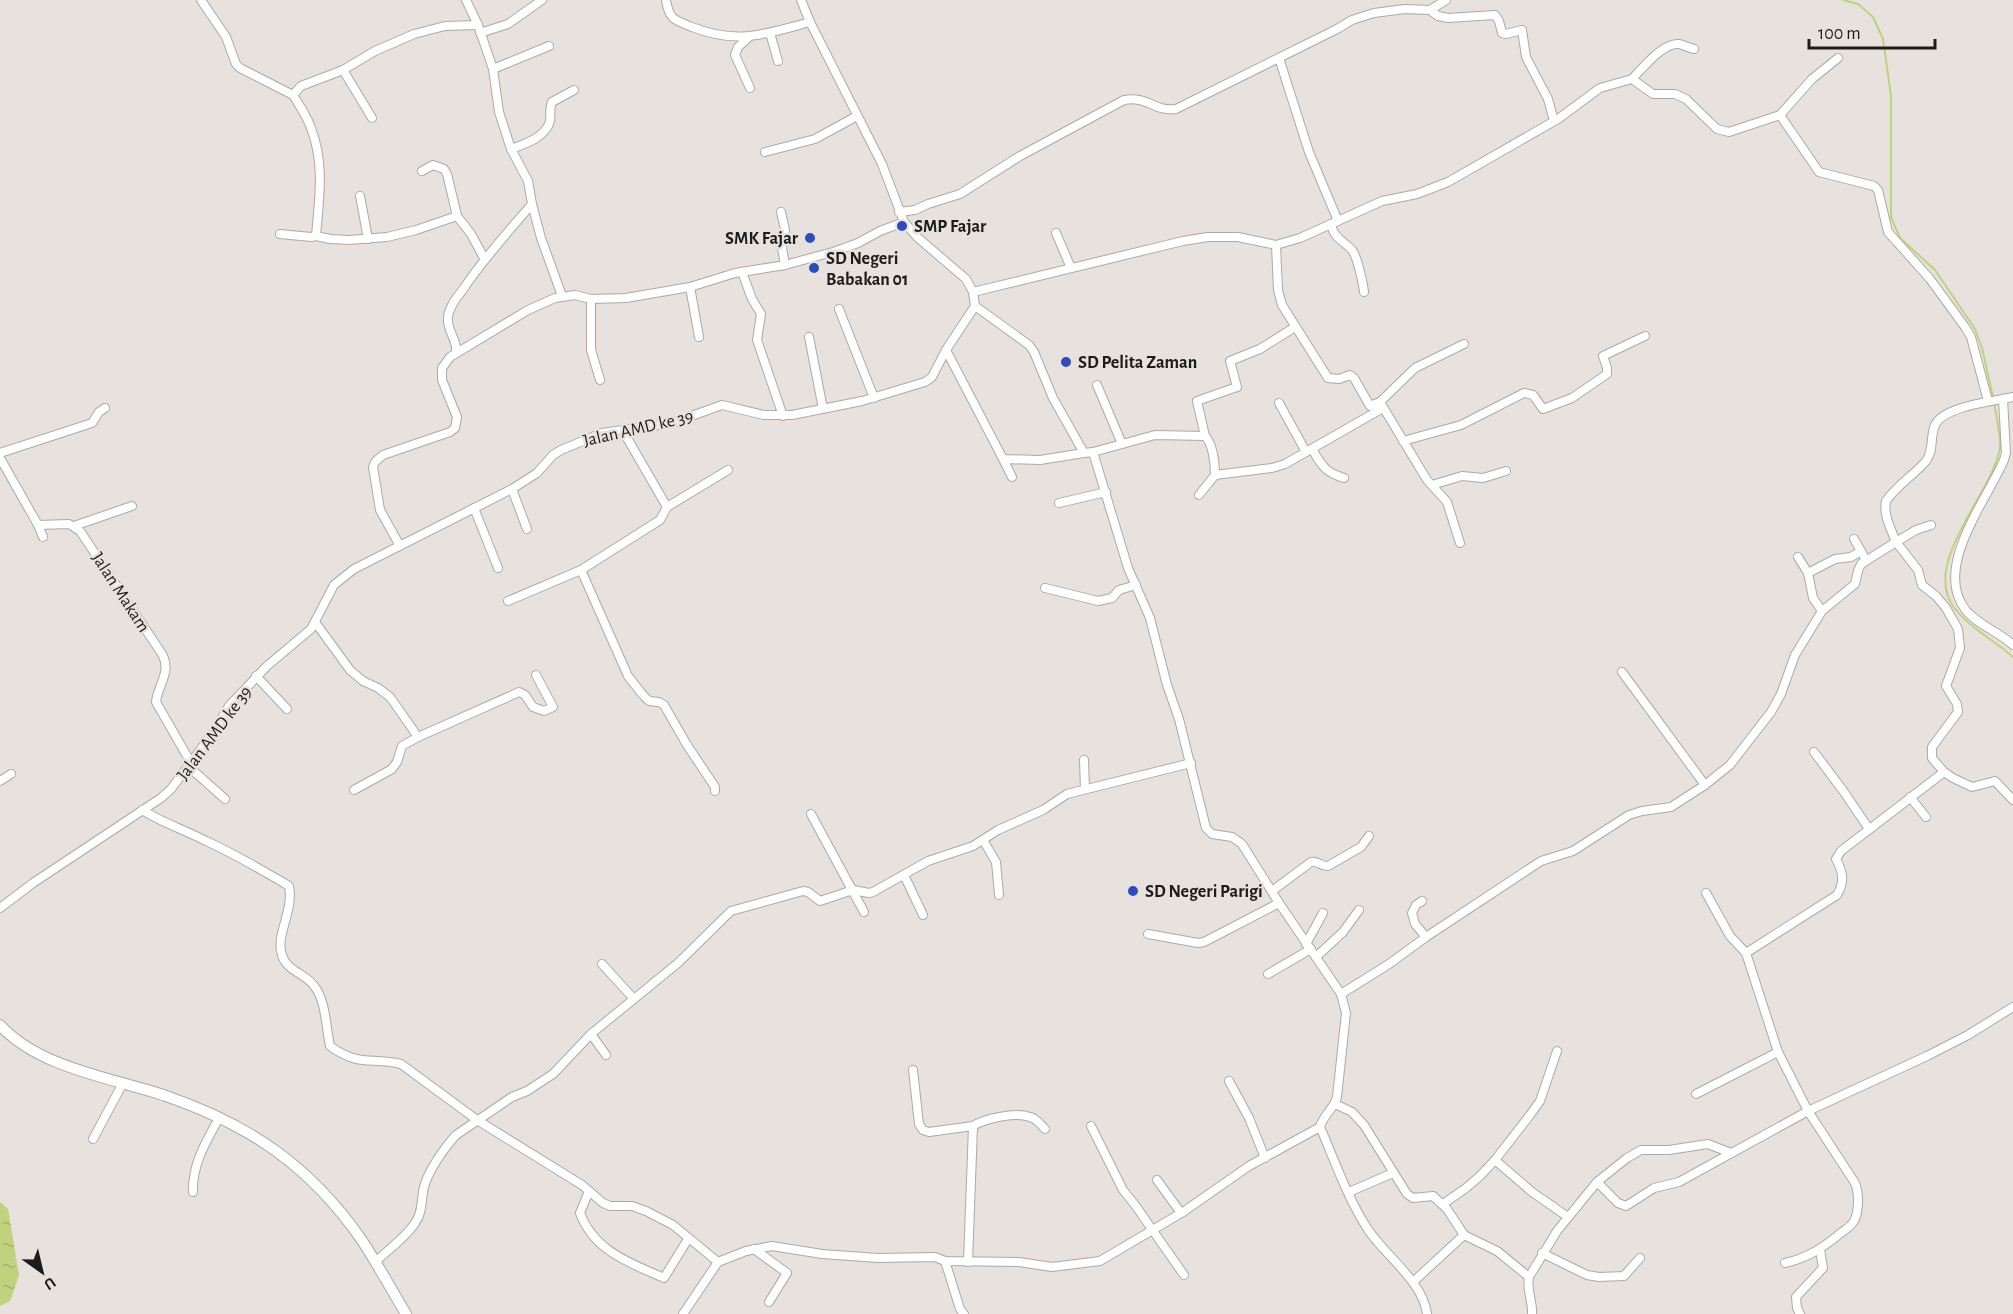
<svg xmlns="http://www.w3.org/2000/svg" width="2013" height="1314" font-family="'Alegreya Sans',sans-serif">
<defs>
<pattern id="water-ripples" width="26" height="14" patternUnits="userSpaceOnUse" patternTransform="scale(1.5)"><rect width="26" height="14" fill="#c1d27c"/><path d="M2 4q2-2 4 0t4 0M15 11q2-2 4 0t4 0" fill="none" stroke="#a5b46b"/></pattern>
</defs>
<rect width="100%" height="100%" fill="#e7e2de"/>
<!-- water -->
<polygon fill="url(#water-ripples)" points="0,1202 8,1209 19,1275 10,1301 0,1306"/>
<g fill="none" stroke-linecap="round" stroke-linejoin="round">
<!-- stream -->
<g stroke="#c1d27c" stroke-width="2">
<polyline points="1843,0 1858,4 1873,17 1883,39 1891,96 1891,217 1900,238 1935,270 1975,329 1982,348 1993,397"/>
<path d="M 1994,403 C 1996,414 2001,437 2000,448 C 1993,492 1922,562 1953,606 C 1968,627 1994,640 2013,657"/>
</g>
<defs>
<g id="minor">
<polyline points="201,0 226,37 236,64 240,68 293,95"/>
<path d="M 666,0 C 669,20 675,20 692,27 C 737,45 766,34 810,22"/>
<polyline points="1430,10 1446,0"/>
<polyline points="480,33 508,24 542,0"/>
<polyline points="770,33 778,61"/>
<polyline points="749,37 738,47 735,55 750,88"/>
<polyline points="1279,58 1309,152 1338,221"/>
<polyline points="493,69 549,46"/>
<polyline points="343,70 372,118"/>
<path d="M 1632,79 C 1642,69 1663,42 1679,44 C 1684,45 1689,48 1694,49"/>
<polyline points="1780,115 1812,79 1838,58"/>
<path d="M 511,149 C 525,144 546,137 550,121 C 551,115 549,109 552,102 L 574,90"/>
<polyline points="765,152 815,139 857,116"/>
<polyline points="422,171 433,165 444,169 447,174 457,216 471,234 484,258"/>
<polyline points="360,196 368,239"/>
<polyline points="532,204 541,238 562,296"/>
<polyline points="781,212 785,230 782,248 785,265"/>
<path d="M 899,212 L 915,210 L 928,204 L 960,194 L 1020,156 L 1124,100 C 1149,96 1154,112 1176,109 L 1337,29 L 1352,20 L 1374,13 L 1405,9 L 1430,10 L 1438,16 L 1448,18 L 1495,15 L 1499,21 L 1502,33 L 1506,34 L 1522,30 L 1526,57 L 1548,99 L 1554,121"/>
<path d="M 1331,224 C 1334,239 1343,240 1352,250 C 1357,256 1363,283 1364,292"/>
<polyline points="1056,233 1071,268"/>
<polyline points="280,234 311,237 316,236 330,239 349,240 387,237 416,230 457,216"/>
<path d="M 316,236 C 319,199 325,164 311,128 C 307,116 299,105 293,95 L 301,86 L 343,70 L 375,51 L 414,34 L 445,26 L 478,25"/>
<polyline points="1276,245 1278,290 1282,305 1328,378 1339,379 1350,375 1354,378 1370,406 1380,402 1427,480 1447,502 1460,543"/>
<polyline points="742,272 752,299 761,314 757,340 783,416"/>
<polyline points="690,287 699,337"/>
<polyline points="973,292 1183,241 1208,237 1238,237 1276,245 1300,238 1382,201 1417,194 1448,182 1558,119 1600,88 1632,79 1653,94 1675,94 1686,99 1717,129 1729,132 1780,115 1819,172 1874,186 1878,190 1888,232 1930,279 1965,327 1971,337 1988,401"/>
<polyline points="591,299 591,350 600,380"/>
<path d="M 975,306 L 1029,345 L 1034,352 L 1053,398 L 1084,453 L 1093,452 L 1128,568 L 1150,618 L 1167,685 L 1179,719 L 1206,828 L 1212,834 L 1232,837 L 1242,844 L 1279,903 L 1341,994 L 1346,1013 L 1337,1097 C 1334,1109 1323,1115 1320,1127 C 1335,1161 1347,1197 1367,1228 C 1384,1255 1423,1281 1427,1314"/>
<polyline points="839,309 874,398"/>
<polyline points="809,337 823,409"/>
<polyline points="946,350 1003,459 1040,460 1084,453"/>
<path d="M 456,352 C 458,340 446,330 448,317 C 449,306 458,296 464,288 C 484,258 508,232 532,204 L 528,181 L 511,149 L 499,112 L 493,69 L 478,25 L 466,0"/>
<polyline points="1097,385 1122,444"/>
<path d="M 2003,399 L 2006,453 L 2004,460 C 1987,500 1933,567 1965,609 C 1976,624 1999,632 2013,645"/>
<polyline points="1380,402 1415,368 1464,344"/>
<polyline points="1279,403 1306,452"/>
<polyline points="623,431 667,507 660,520 581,570 628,676 642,694 649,701 659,702 664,705 687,745 715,787 715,791"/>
<polyline points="1205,436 1197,401 1237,387 1230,361 1260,349 1295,327"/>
<polyline points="1403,441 1461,425 1524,393 1533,395 1543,409 1572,398 1607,374 1607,368 1603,356 1645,336"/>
<path d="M 1312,449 C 1322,466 1325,472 1344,478"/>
<path d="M 1093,452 L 1155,435 L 1205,436 C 1213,444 1215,463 1215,475 L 1199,495"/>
<polyline points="0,453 92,423 99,412 105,408"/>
<path d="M 0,458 L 38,525 L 69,524 L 80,531 L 162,654 C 172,672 158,684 156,702 L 191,763"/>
<polyline points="1003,459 1012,477"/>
<polyline points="1215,475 1272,468 1285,464 1383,408"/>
<polyline points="1432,485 1462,476 1483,478 1506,471"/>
<polyline points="512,489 527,529"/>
<polyline points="1059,503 1106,492"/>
<polyline points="667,507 728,470"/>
<polyline points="474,508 498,568"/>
<polyline points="38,525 43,537"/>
<polyline points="74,526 132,506"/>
<polyline points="1854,539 1861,551"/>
<polyline points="400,546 380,510 373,467 375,462 383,455 450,432 455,428 457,417 442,380 442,368 450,357 528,310 555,298 575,295 591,299 626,298 690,287 735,273 785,265 833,252 858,243 880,231 904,222"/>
<polyline points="1798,557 1808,573 1813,598 1822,611"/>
<polyline points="1808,573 1835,559 1851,557 1861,551 1866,561"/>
<polyline points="1045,588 1098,601 1112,598 1119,590 1136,585"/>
<polyline points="508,601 581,570"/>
<polyline points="315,622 350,670 363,681 378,688 390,697 418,737 519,692 525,695 533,707 544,711 553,707 536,675"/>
<polyline points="1622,672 1705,785"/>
<polyline points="256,676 287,709"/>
<polyline points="1814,752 1844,792 1869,829"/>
<polyline points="1084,760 1085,789"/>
<polyline points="188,766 225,799"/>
<polyline points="1944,772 1953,778 1972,787 1995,781 2013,800"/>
<polyline points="0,781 11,774"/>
<polyline points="354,790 392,769 397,762 402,746 418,737"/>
<polyline points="1910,797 1926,817"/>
<path d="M 142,810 C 163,823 185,830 206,841 C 235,854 262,870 289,886 C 294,912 275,935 282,955 C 287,972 306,973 315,987 C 326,1002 326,1028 330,1046 C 359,1067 370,1057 401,1064 L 477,1120 L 582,1185 L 603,1203 L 610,1206 L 632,1206 L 646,1211 L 673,1225 L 718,1262 L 746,1251 L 772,1246 L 822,1254 L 878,1258 L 935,1257 L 945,1261 L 1019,1262 L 1052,1267 L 1100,1261 L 1183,1212 L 1249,1166 L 1320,1127"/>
<polyline points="811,814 864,912"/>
<polyline points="983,840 996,862 999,895"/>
<polyline points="904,875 923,915"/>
<path d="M 1272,891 L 1311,862 C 1318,860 1321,867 1328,866 L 1361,847 L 1369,836"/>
<polyline points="1706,893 1730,936 1746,953"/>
<polyline points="1422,901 1416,905 1412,913 1415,924 1426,937"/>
<polyline points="0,908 33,883 161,798 171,789 213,733 229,706 267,666 311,629 334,585 354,569 512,489 537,473 553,455 561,450 602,433 672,423 722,405 764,415 792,415 862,401 925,382 932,377 946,350 975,306 973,292 966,279 917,237 904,222 882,164 810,22 801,0"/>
<polyline points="1148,934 1198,943 1204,942 1279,903"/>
<polyline points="1306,944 1323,913"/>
<polyline points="1316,957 1343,932 1359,910"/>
<polyline points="602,964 633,998"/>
<polyline points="1268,974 1311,949"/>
<path d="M 1341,994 L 1389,964 L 1426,937 L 1541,861 L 1573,851 L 1629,815 L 1642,811 L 1671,807 L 1705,785 L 1730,765 L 1771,712 L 1781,694 L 1795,655 L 1822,611 L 1855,584 L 1858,571 L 1861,564 L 1896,542 C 1891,529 1883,515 1886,501 C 1897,485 1914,475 1926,461 C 1934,451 1930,436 1935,425 C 1944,406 1995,401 2013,397"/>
<polyline points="591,1034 606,1055"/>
<polyline points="913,1070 919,1124 923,1130 929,1132 973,1126 968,1262"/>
<polyline points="1229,1081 1249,1118 1265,1158"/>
<polyline points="1696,1094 1778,1052"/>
<polyline points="1335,1104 1352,1112 1364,1125 1407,1194 1413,1198 1433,1196 1447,1209 1464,1235"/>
<path d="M 973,1126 C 986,1118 1016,1112 1030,1117 C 1036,1118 1041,1125 1045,1129"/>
<polyline points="1091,1126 1123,1190 1135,1205 1184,1275"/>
<polyline points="93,1139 123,1083"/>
<polyline points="1495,1160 1532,1192 1568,1217"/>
<polyline points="1157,1180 1181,1213"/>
<polyline points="1597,1182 1627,1158 1641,1150 1669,1150 1708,1144 1731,1153"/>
<path d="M 589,1191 L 580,1213 C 594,1251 630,1263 664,1278 L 688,1239"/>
<path d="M 193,1192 C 192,1164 206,1142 219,1118"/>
<polyline points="1349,1192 1393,1173"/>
<polyline points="1443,1204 1466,1188 1480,1176 1495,1160 1530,1115 1540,1101 1557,1051"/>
<polyline points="754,1249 787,1273 769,1302"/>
<polyline points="1542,1253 1587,1275 1599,1277 1624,1276 1640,1258"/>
<polyline points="945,1261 960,1309 964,1314"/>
<path d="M 375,1262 C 388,1250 406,1237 415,1223 C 423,1212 421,1199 424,1187 C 428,1171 445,1147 456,1135 L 512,1097 L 527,1091 L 553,1074 L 591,1034 L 678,963 L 731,911 L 803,891 L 808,892 L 820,901 L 853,890 L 869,893 L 873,892 L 928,861 L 973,846 L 998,830 L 1043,810 L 1067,794 L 1191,763"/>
<path d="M 1785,1263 C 1808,1258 1824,1247 1842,1232 C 1846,1229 1853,1225 1855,1219 C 1859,1209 1859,1193 1855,1183 L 1808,1111 L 1778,1052 L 1746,953 L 1837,895 C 1845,882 1843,872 1836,859 L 1841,851 L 1944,772 L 1932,758 L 1932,747 L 1958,712 L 1957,704 L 1946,686 L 1960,648 L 1958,629 L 1946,608 L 1936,596 L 1922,585 L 1918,570 L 1896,542 L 1916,530 L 1931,525"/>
<path d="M 1529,1277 C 1526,1290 1533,1301 1532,1314"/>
<polyline points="1413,1282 1464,1235 1497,1251 1529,1277 1557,1231 1597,1182 1618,1203 1626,1206 1654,1188 1679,1182 1808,1111 1927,1056 1968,1035 2013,1007"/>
<polyline points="683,1314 718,1262"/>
<polyline points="1800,1314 1797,1308 1796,1297 1823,1268 1820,1250"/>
</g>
<path id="major" d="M 0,1025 C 39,1068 113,1078 166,1096 C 250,1125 310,1166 361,1239 C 377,1263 391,1289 406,1314"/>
</defs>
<!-- minor casing -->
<use href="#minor" stroke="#aea9a5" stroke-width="10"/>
<!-- major casing -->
<use href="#major" stroke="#aea9a5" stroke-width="12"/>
<!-- minor -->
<use href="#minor" stroke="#fff" stroke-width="8"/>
<!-- major -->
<use href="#major" stroke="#fff" stroke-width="10"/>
</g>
<!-- markers -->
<g fill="#2b4dbd" stroke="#e7e2de" stroke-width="2">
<circle cx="902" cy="226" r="6"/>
<circle cx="810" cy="238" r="6"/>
<circle cx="814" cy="268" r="6"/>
<circle cx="1066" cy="362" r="6"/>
<circle cx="1133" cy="891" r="6"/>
</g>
<g text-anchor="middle" stroke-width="5" stroke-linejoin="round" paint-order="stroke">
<!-- poi labels -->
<g font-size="18" font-weight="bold" fill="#1e1c1a" stroke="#e7e2de" text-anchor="start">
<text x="914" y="232">SMP Fajar</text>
<text x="798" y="244" text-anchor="end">SMK Fajar</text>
<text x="826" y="264">SD Negeri<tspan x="826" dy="21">Babakan 01</tspan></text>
<text x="1078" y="368">SD Pelita Zaman</text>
<text x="1145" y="897">SD Negeri Parigi</text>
</g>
<!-- street labels -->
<g font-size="18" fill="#1e1c1a" stroke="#e7e2de">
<text transform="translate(638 428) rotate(-13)" y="6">Jalan AMD ke 39</text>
<text transform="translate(121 592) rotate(57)" y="6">Jalan Makam</text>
<text transform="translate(214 733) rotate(-53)" y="6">Jalan AMD ke 39</text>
</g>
</g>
<!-- north arrow -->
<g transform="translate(42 1272) rotate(146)" stroke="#e7e2de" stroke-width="4.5" paint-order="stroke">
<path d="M0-4.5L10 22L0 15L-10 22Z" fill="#1e1c1a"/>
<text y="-9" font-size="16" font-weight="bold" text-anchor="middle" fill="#1e1c1a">U</text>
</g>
<!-- scale -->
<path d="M1809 39v9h126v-9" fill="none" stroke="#1e1c1a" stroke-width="3"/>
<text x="1818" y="39" font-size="18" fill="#1e1c1a" stroke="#e7e2de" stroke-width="4.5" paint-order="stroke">100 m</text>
</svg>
